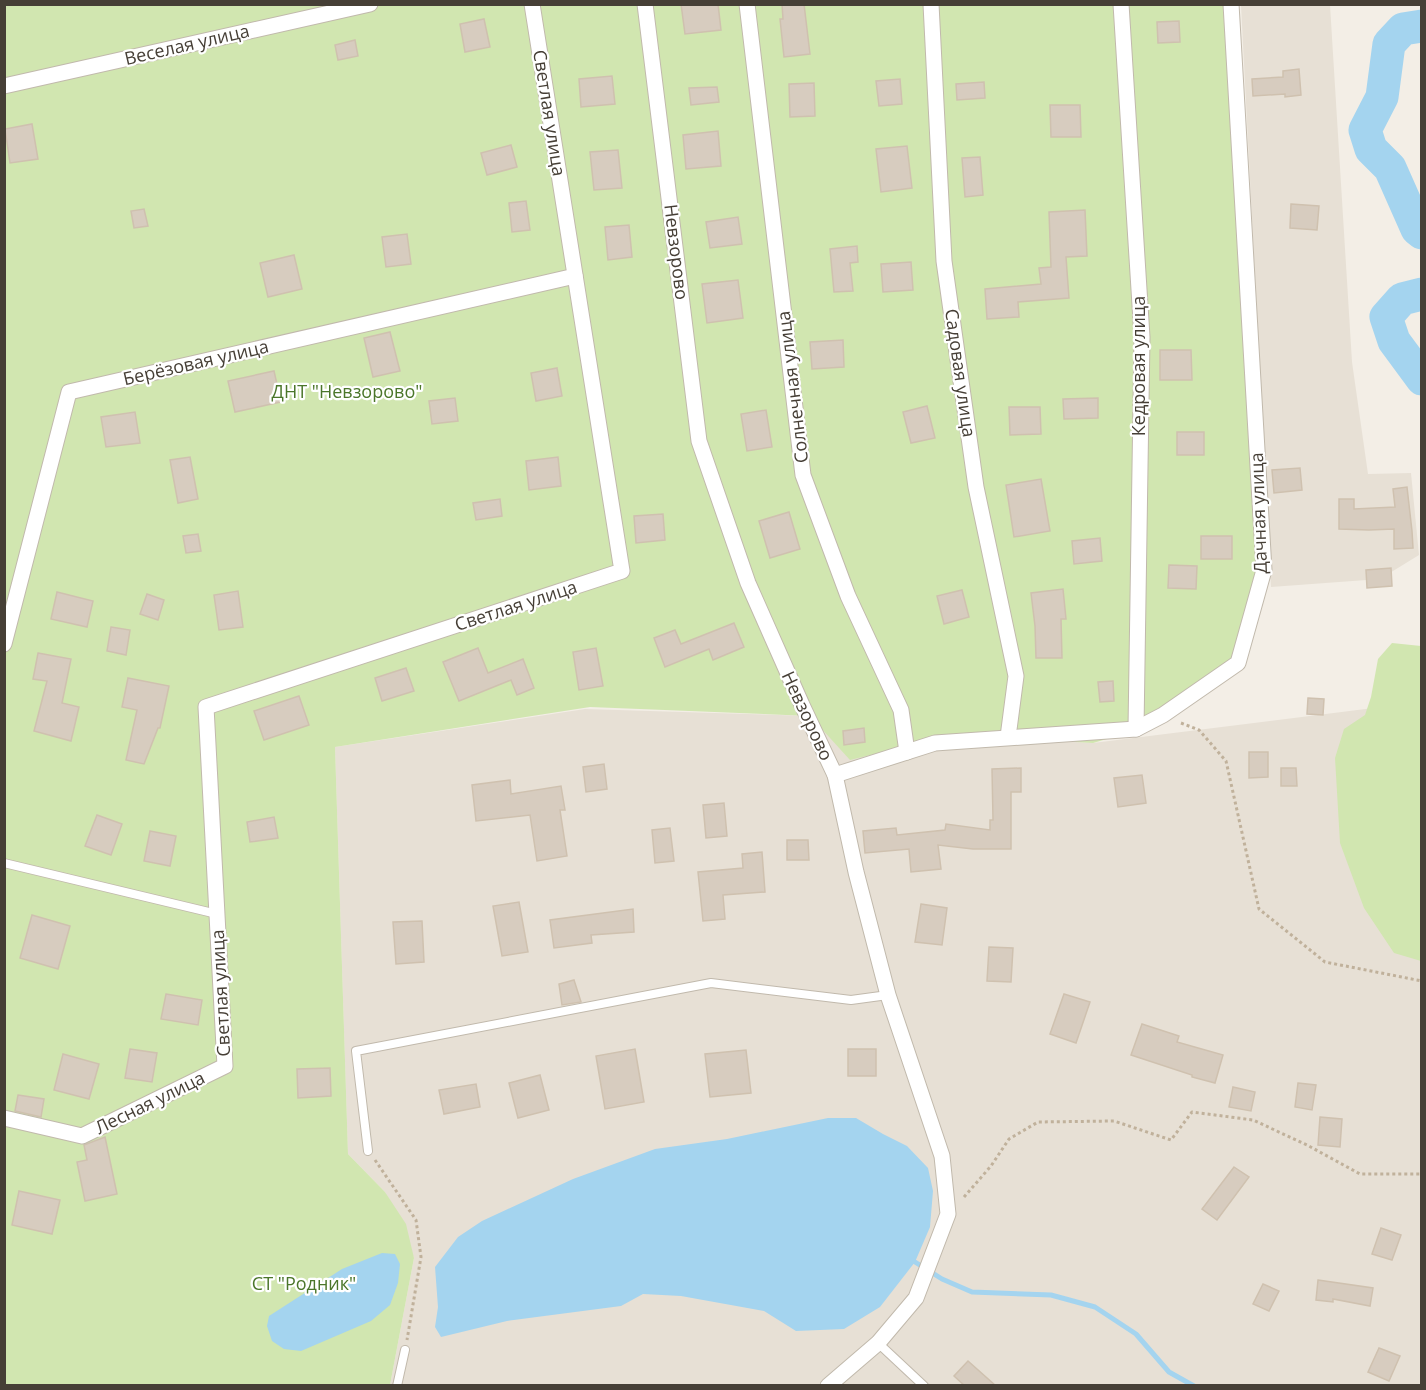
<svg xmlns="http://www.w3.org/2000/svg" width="1426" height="1390" font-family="'Open Sans',sans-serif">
<rect width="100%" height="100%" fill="#f3eee6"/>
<!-- residential -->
<g fill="#e7e0d5">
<polygon points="1241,5 1330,5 1352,362 1368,474 1411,473 1419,555 1380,579 1271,587"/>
<polygon points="1421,702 1421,1385 390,1385 414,1258 385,1192 348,1154 335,747 585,709 810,716 952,735 1093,743"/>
</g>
<!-- green -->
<g fill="#d1e6b0">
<polygon points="5,5 1238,5 1267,557 1227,675 1165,722 1093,743 952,735 850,760 810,716 590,707 335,747 348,1154 385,1192 406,1224 414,1258 390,1385 5,1386"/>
<polygon points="1392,643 1421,646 1421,961 1394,953 1364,908 1340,843 1335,758 1344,729 1365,715 1371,697 1378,659"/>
</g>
<!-- water -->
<g fill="#a4d4ef">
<polygon points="828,1118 856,1118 883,1134 907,1146 928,1168 933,1191 930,1227 915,1262 880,1307 844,1329 796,1331 764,1311 681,1296 643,1294 621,1306 507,1321 441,1337 435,1327 438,1307 435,1267 458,1237 482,1221 573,1179 655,1149 727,1139"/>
<polygon points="382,1253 395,1254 400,1264 398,1283 390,1305 371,1321 301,1351 284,1349 272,1341 267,1326 269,1316 342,1269"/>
</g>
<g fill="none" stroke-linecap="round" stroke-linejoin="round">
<!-- stream -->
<polyline stroke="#a4d4ef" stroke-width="5" points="915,1262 942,1279 972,1292 1051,1295 1095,1307 1136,1334 1169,1372 1194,1386"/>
<!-- river -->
<g stroke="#a4d4ef" stroke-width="33">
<polyline points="1422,26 1403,29 1389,44 1382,97 1365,130 1371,149 1390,168 1417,229 1422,233"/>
<polyline points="1422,294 1402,299 1386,317 1394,341 1422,379"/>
</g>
</g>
<!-- building -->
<g fill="#d7ccbf" stroke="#cfc1af" stroke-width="1.5">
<polygon points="681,4 718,4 721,30 685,34"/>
<polygon points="782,4 804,4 810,54 784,57 780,19 783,19"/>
<polygon points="484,19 490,47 465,52 460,24"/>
<polygon points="1179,21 1180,42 1158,43 1157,22"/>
<polygon points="355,40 358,56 338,60 335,45"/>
<polygon points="1299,69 1301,95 1285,97 1285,94 1253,96 1252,79 1283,77 1283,71"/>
<polygon points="612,76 615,104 581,107 579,79"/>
<polygon points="900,79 902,104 879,106 876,81"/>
<polygon points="984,82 985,98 957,100 956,84"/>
<polygon points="814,83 815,116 790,117 789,84"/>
<polygon points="717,87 719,102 691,105 689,88"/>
<polygon points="1050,105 1080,105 1081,137 1051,137"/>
<polygon points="32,124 38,159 10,163 5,129"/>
<polygon points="718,131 721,166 686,169 683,135"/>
<polygon points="511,145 517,167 487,175 481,153"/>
<polygon points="907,146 912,188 881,192 876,149"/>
<polygon points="618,150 622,188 594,190 590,152"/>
<polygon points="980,157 983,195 965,197 962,158"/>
<polygon points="526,201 530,230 512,232 509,203"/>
<polygon points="1291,204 1319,206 1317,230 1290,228"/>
<polygon points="144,209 148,226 134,228 131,211"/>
<polygon points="1085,210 1087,256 1066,257 1069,298 1018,302 1019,317 987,319 985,289 1041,284 1039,268 1051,267 1049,212"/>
<polygon points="738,217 742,244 710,248 706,222"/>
<polygon points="629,225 632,257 608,260 605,227"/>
<polygon points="407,234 411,264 386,267 382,237"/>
<polygon points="857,246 858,262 850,263 853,291 834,292 830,249"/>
<polygon points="294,255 302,289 268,297 260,263"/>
<polygon points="911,262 913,290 883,292 881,264"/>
<polygon points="738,280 743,318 707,323 702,284"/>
<polygon points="390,332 400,371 373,377 364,338"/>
<polygon points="843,340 844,367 812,369 810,342"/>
<polygon points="1160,350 1191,350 1192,380 1160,380"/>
<polygon points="557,368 562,396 536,401 531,373"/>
<polygon points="274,371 281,402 235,412 228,381"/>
<polygon points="455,398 458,421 432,424 429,401"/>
<polygon points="1098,398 1098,418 1064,419 1063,399"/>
<polygon points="927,406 935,438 911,443 903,412"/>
<polygon points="1009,407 1040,407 1041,434 1010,435"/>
<polygon points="766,410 772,447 747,451 741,414"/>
<polygon points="135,412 140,443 106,447 101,417"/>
<rect x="1177" y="432" width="27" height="23"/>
<polygon points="190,457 198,499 178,503 170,460"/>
<polygon points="558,457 561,486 529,490 526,461"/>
<polygon points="1300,468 1302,490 1274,493 1272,470"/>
<polygon points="1041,479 1050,531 1014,537 1006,485"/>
<polygon points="1407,487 1412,531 1413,548 1394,549 1394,529 1369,530 1339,529 1339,499 1354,499 1354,509 1395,507 1393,489"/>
<polygon points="500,499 502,516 476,520 473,503"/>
<polygon points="789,512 800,549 770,558 759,521"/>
<polygon points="663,514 665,540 636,543 634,516"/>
<polygon points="198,534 201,551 186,553 183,536"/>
<rect x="1201" y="536" width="31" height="23"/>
<polygon points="1100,538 1102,561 1074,564 1072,541"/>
<polygon points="1169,565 1197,566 1196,589 1168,588"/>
<polygon points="1391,568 1392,586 1367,588 1366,570"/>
<polygon points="1063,589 1066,619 1061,619 1062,658 1036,658 1035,626 1031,593"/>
<polygon points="962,590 969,617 944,624 937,596"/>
<polygon points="238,591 243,627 219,630 214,595"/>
<polygon points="57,592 93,601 87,627 51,619"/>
<polygon points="147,594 164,600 158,620 140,614"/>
<polygon points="734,623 744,647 713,660 709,649 665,667 654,638 675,630 681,644"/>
<polygon points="111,627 130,630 126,655 107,651"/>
<polygon points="478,648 488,673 523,659 534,688 517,695 511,680 459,701 443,662"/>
<polygon points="596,648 603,686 579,690 573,652"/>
<polygon points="38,653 71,659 62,703 79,707 71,741 34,731 47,681 33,679"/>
<polygon points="406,668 414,691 382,701 375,678"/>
<polygon points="128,678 169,686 160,728 158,728 144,764 126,760 137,710 122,707"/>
<polygon points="1113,681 1114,701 1100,702 1098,682"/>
<polygon points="299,696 309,725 264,740 254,711"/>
<polygon points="1308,698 1324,699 1323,715 1307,714"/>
<polygon points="864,728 865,742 844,745 843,731"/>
<polygon points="1249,752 1268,752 1268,777 1249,778"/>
<polygon points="604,764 607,789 586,792 583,767"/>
<polygon points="1021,768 1021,792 1011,792 1011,849 973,849 938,845 941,869 911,872 909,849 865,853 863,831 896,828 897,835 945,830 946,824 990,830 990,820 993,820 992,769"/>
<polygon points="1281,768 1296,768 1297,786 1281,786"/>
<polygon points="1142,775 1146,803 1118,807 1114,778"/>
<polygon points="510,780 511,794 561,786 565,810 560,810 567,856 537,861 530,815 476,821 472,785"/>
<polygon points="724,803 727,836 706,838 703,805"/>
<polygon points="97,815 122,824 111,855 85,846"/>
<polygon points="274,817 278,838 250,842 247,822"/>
<polygon points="670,828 674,861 655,863 652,830"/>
<polygon points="150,831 176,836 170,866 144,861"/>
<polygon points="787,840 808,840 809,860 787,860"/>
<polygon points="762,852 765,892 723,895 725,919 703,921 698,872 743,868 742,854"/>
<polygon points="519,902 528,952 502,956 493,906"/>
<polygon points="921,904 947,908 942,945 915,942"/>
<polygon points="633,909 634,932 591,935 592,943 554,948 550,920"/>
<polygon points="32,915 70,926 58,969 20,958"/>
<polygon points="422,921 424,962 396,964 393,922"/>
<polygon points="989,947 1013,948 1011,982 987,981"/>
<polygon points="574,980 581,1002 562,1005 559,984"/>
<polygon points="166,994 202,1000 198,1025 161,1019"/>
<polygon points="1064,994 1090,1002 1076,1043 1050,1034"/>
<polygon points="1142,1024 1179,1036 1177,1042 1223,1055 1215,1083 1192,1077 1192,1075 1131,1055"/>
<polygon points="130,1049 157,1053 152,1082 125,1078"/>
<polygon points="635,1049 644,1102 605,1109 596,1056"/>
<rect x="848" y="1049" width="28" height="27"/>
<polygon points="746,1050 751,1093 710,1097 705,1054"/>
<polygon points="63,1054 99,1064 89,1099 54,1090"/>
<polygon points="330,1068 331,1096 298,1098 297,1069"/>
<polygon points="540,1075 549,1110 518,1118 509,1083"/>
<polygon points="1298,1083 1316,1085 1312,1110 1295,1107"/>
<polygon points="476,1084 480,1107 444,1114 439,1090"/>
<polygon points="1233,1087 1255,1092 1251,1111 1229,1107"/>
<polygon points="18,1095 44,1099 41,1117 15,1111"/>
<polygon points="1320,1117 1342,1119 1340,1147 1318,1145"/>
<polygon points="105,1137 117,1194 85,1201 77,1162 87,1160 84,1145"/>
<polygon points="1234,1167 1249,1177 1217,1220 1202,1209"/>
<polygon points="19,1191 60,1200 52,1234 12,1225"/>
<polygon points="1381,1228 1401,1235 1392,1260 1372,1254"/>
<polygon points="1318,1280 1373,1288 1370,1306 1333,1299 1333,1302 1316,1300"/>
<polygon points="1263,1284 1279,1291 1269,1311 1253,1304"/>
<polygon points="1379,1348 1400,1356 1389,1381 1368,1372"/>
<polygon points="968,1361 996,1386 965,1386 954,1376"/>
</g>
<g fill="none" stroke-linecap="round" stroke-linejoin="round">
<defs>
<g id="lane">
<polyline points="4,863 217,914"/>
<polyline points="368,1151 356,1051 711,983 851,1000 888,995"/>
<polyline points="878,1343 924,1386"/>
<polyline points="397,1386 405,1350"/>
</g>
<g id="street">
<polyline points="645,4 699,441 748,583 802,705 835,775 856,872 888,995 942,1156 948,1214 916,1298 878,1343 828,1386"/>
<polyline points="747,4 803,475 848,596 901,710 907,752"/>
<polyline points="931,4 944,261 976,487 1016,676 1008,737"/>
<polyline points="1121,4 1142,337 1136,729"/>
<polyline points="4,86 370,4"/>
<polyline points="4,644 69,392 575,276"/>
<polyline points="835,775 935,743 1136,729 1163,715 1238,663 1264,570 1231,4"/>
<polyline points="4,1118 82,1136 225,1066 206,707 622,571 532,4"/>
</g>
</defs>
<!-- lane casing -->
<use href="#lane" stroke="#c1b9ac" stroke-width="10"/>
<!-- street casing -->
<use href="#street" stroke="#c1b9ac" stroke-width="17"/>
<!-- path -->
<g stroke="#c0b19b" stroke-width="3" stroke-dasharray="3 3" stroke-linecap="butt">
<polyline points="1181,723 1199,730 1226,761 1259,909 1325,962 1422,981"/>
<polyline points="375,1160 416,1220 421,1257 407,1340"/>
<polyline points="964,1197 991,1166 1009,1139 1038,1122 1114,1121 1171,1140 1192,1112 1253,1120 1307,1145 1360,1174 1422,1174"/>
</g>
<!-- lane -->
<use href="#lane" stroke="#fff" stroke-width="8"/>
<!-- street -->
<use href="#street" stroke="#fff" stroke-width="15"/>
</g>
<g text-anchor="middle" stroke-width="4.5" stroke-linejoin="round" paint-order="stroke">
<!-- street labels -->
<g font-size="18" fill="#463f36" stroke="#fff">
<text transform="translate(187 45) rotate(-13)" y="6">Веселая улица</text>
<text transform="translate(549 113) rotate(81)" y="6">Светлая улица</text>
<text transform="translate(676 252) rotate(83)" y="6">Невзорово</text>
<text transform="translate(196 363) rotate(-13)" y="6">Берёзовая улица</text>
<text transform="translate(1139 366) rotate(-90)" y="6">Кедровая улица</text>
<text transform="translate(960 373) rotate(82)" y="6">Садовая улица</text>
<text transform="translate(793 387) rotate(-97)" y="6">Солнечная улица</text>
<text transform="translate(1259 513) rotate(-92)" y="6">Дачная улица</text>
<text transform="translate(516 606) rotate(-18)" y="6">Светлая улица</text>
<text transform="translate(807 716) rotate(65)" y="6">Невзорово</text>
<text transform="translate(221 993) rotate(-93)" y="6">Светлая улица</text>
<text transform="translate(150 1103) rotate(-26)" y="6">Лесная улица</text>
</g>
<!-- park labels -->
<g font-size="18" fill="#4b762a" stroke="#fff">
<text x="347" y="398">ДНТ "Невзорово"</text>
<text x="304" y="1290">СТ "Родник"</text>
</g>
</g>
<!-- border -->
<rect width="1426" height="1390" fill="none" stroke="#463f36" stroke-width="12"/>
</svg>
